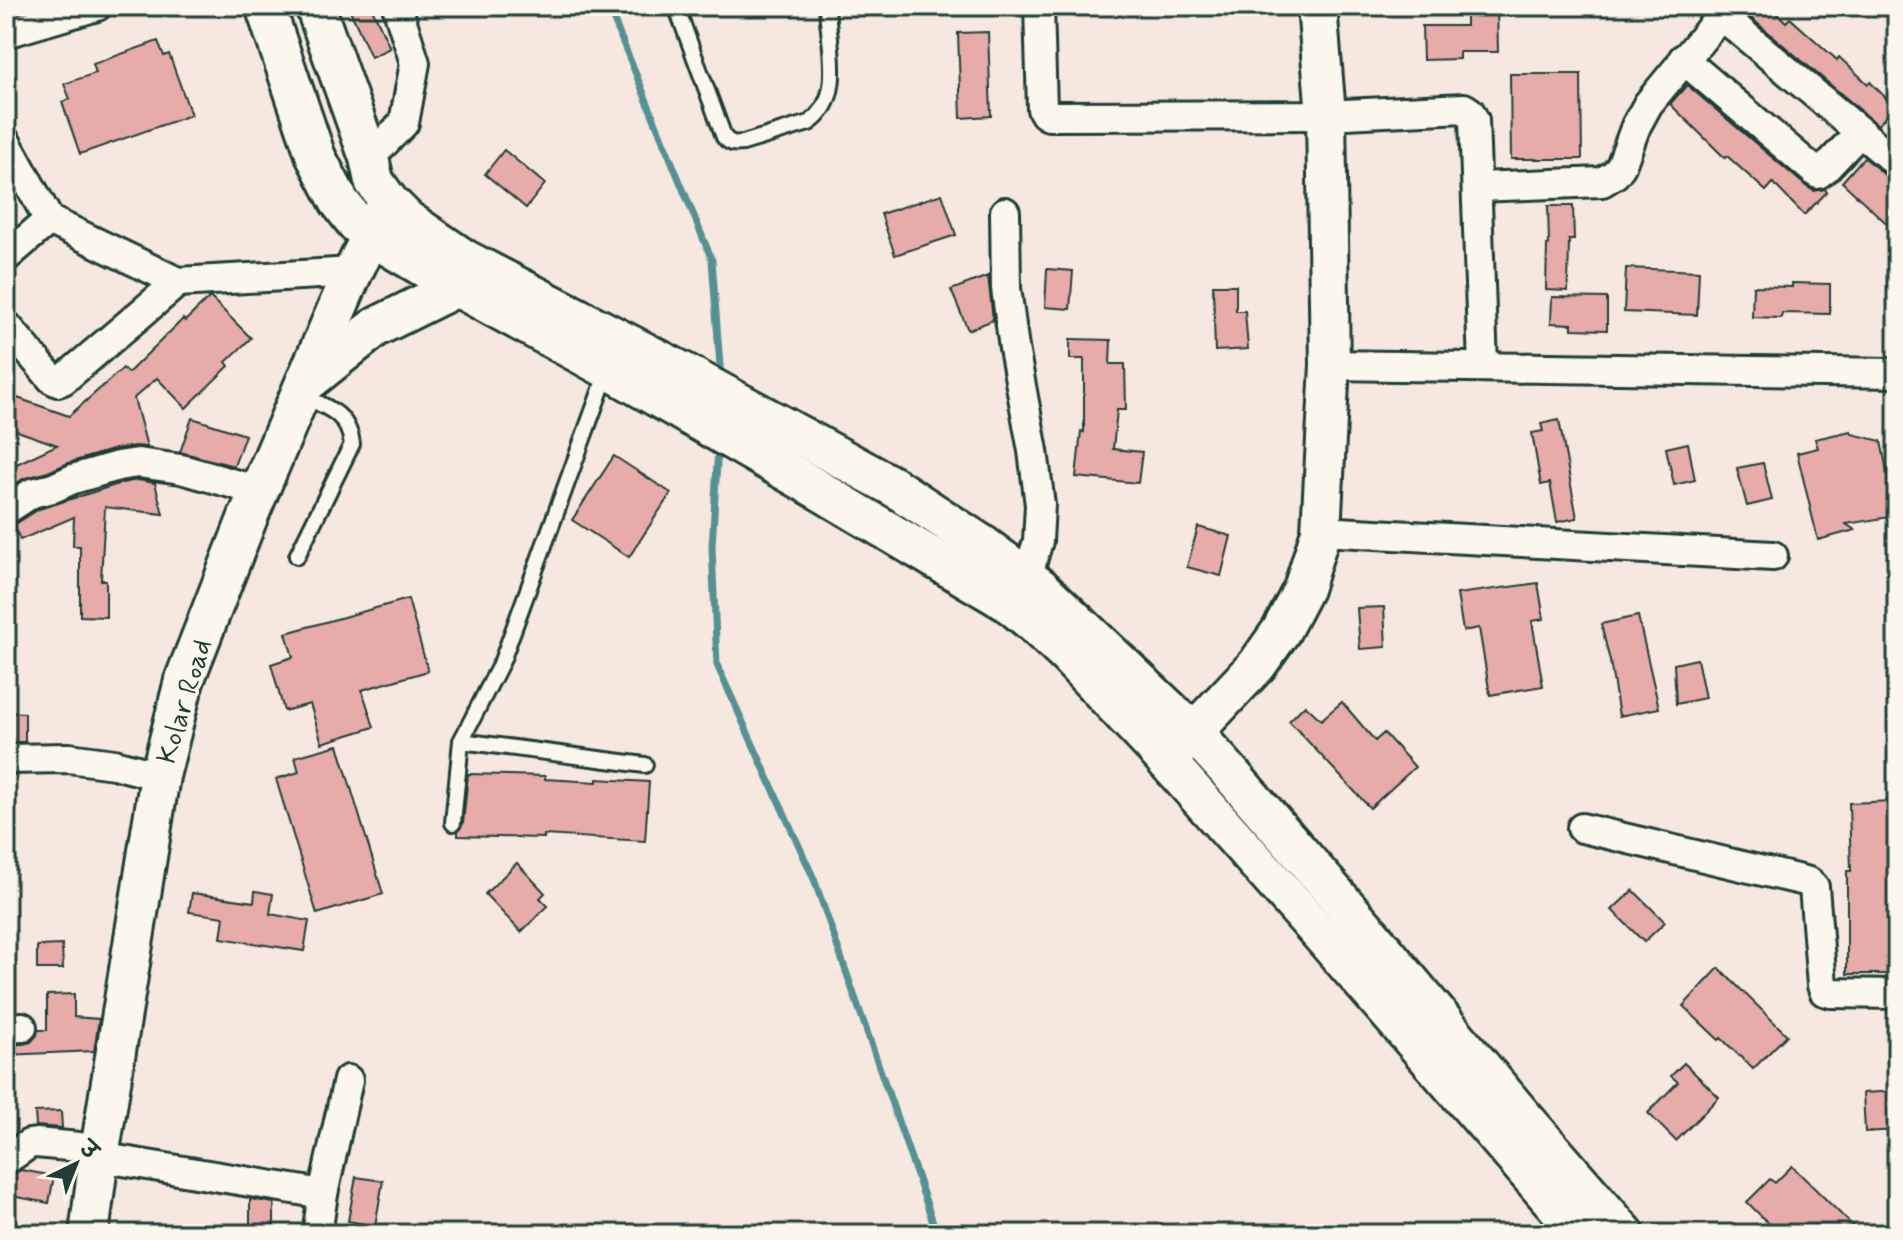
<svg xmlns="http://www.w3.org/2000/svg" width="1903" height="1240" font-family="Mynerve,'Playpen Sans Deva',sans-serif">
<rect width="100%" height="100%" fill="#f7e8df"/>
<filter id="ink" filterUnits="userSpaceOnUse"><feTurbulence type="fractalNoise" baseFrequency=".0125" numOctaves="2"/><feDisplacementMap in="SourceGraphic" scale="16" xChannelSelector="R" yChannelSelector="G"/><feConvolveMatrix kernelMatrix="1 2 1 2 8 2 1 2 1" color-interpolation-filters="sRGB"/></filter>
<g filter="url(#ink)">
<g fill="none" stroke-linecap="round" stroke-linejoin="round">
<!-- stream -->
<g stroke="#549093" stroke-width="7">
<polyline points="608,6 712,260 721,379"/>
<polyline points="718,447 712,547 717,665 814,879 935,1228 931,1234"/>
</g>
</g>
<!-- building -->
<g fill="#e7acaa" stroke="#1f3d34" stroke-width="2">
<polygon points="348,6 371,6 390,48 371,57"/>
<polygon points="1466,6 1497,6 1498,52 1459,52 1459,59 1423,60 1422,26 1466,26"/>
<polygon points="1746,6 1769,6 1786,22 1790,18 1837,60 1839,57 1868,84 1870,82 1895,107 1878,125 1744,12"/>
<polygon points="988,32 991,116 961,118 958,33"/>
<polygon points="158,41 164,56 169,54 191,115 80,154 62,102 70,99 64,84 96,73 93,64"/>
<polygon points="1510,74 1581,74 1582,159 1511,159"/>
<polygon points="1687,85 1807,187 1814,191 1825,189 1827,192 1804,215 1773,183 1766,191 1727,156 1725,158 1670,104"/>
<polygon points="504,150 545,184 526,208 485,174"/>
<polygon points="1864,157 1886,176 1897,180 1897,233 1842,182"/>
<polygon points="942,194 956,235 895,255 881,214"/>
<polygon points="1548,206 1573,206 1574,240 1569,240 1568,291 1546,290 1547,245 1549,245"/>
<polygon points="1626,268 1699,271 1697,315 1624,312"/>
<polygon points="1047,269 1073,271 1070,309 1045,307"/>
<polygon points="988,276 993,320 968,330 951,290"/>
<polygon points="1792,283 1830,284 1830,314 1782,313 1781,318 1752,317 1753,286 1792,287"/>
<polygon points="1213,285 1236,285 1236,311 1245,311 1248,349 1215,351"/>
<polygon points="210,297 251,338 226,362 229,366 186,408 157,378 134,398 147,447 135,446 115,449 68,463 48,472 23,479 6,490 6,469 57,445 6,427 6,394 69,416 123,368 128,373 183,319 185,321"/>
<polygon points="1552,297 1607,298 1607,330 1572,329 1572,324 1551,323"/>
<polygon points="1070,339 1111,340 1110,364 1125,364 1126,410 1117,410 1113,449 1142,452 1138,483 1076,477 1081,431 1084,432 1084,359 1070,359"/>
<polygon points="192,418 245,435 234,466 180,452"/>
<polygon points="1559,420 1577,518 1557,522 1550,483 1541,485 1532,433 1543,431 1541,424"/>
<polygon points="1851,431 1852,434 1881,441 1896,516 1846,524 1855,530 1818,540 1797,453 1818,448 1815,439"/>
<polygon points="1688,443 1695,480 1674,485 1666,448"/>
<polygon points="614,456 671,493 629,557 572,520"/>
<polygon points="1763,463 1772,500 1747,506 1737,468"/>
<polygon points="138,480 155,483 163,514 105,507 101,580 106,580 106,617 80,616 80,546 73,546 74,517 20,540 14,525 39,509 122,483"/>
<polygon points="1198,527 1231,536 1221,576 1187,567"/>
<polygon points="1538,583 1544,619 1532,621 1543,686 1490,695 1479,628 1463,631 1457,594"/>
<polygon points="408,599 428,671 362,690 374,727 322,743 310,704 284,711 271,664 293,657 286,633"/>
<polygon points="1384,607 1386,647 1360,649 1357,608"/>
<polygon points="1638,616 1659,708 1619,716 1610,661 1601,624"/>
<polygon points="1697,659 1705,698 1676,704 1674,664"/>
<polygon points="1342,702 1375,741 1384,733 1415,767 1370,808 1289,721 1305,705 1321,720"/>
<polygon points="6,712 25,713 25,742 6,742"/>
<polygon points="338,745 383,894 317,914 276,779 299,772 295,757"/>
<polygon points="468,774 545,776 545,779 597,782 597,779 649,782 645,841 544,835 544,838 458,836 458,831 463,824"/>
<polygon points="1893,801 1897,872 1897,974 1847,974 1847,871 1851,871 1849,803"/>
<polygon points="517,863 545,893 540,898 548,906 521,932 485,894"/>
<polygon points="1633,890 1665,922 1644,942 1612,910"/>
<polygon points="255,891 273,894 270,914 309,921 304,951 221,938 224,917 189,912 192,893 254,902"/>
<polygon points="62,945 63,969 37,969 37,946"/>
<polygon points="1719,968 1787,1035 1753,1069 1721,1038 1719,1040 1683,1006"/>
<polygon points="74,994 74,1017 99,1019 94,1051 6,1055 6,1045 23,1044 31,1042 37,1035 38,1030 47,1030 47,995"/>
<polygon points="1684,1063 1719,1097 1676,1141 1648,1113 1678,1082 1671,1076"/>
<polygon points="1897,1091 1897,1130 1865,1132 1863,1093"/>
<polygon points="61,1111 62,1128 36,1126 35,1112"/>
<polygon points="1792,1166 1861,1234 1779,1234 1747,1202 1770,1179 1775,1183"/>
<polygon points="21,1170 54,1176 49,1203 6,1195 6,1177"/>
<polygon points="356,1177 383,1181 375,1226 348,1221"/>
<polygon points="250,1199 274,1203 274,1234 250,1234"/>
</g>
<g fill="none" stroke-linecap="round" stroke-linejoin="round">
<defs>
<g id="lane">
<path d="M 676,6 L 724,137 C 730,144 734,144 743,143 L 809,123 C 846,98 828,44 827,6"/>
<path d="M 297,556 L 352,444 C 348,413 327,407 301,395"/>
<polyline points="461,741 645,765"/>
<polyline points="453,823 461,741 502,661 608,370"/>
</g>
<g id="street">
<polyline points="1039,6 1042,109 1045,114 1049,116 1326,115 1464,108 1470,112 1474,120 1483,366"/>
<polyline points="1721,15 1897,163"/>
<polyline points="6,33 97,6"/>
<polyline points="1683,59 1818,174 1826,168 1860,132"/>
<polyline points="6,142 49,220 178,282 353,272"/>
<polyline points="369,158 404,123 415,63 397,6"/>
<polyline points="1477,187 1602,182 1615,174 1621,166 1636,126 1648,104 1729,6"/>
<polyline points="1005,212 1006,288 1014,348 1033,451 1040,505 1038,541 1027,578"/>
<polyline points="6,257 49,220"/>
<polyline points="6,325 52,379 58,382 63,380 178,282"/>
<polyline points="1330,365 1897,373"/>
<polyline points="6,510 32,493 53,488 73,479 118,466 138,463 181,469 259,491"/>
<polyline points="1321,531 1773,556"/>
<polyline points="6,759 69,758 114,764 160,776"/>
<polyline points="1582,828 1809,882 1814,887 1822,985 1824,991 1831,993 1897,994"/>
<polyline points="6,1028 22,1027"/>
<polyline points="99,1157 323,1194"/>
<polyline points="6,1160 29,1144 36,1143 100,1149"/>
<polyline points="317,1234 323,1194 348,1080"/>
</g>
<g id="secondary">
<polyline points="265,6 316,157 339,201 356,223 376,239 457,287 608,369 807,483 1009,603 1033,623 1068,656 1155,748 1324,938 1581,1234"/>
<polyline points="315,6 369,158 374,181 389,202 407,220 464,259 685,373 894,487 984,546 1041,588 1194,733 1224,766 1367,930 1518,1111 1625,1234"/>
<polyline points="311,379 376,327 457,287"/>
<polyline points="1176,751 1257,665 1281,631 1303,589 1321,531 1330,365 1326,115 1317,6"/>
<polyline points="89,1234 99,1157 160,776 184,681 248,517 304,385 353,272 382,214"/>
</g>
</defs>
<!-- lane casing -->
<use href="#lane" stroke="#1f3d34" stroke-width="20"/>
<!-- street casing -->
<use href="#street" stroke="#1f3d34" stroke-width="34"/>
<!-- secondary casing -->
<use href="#secondary" stroke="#1f3d34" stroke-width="44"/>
<!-- lane -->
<use href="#lane" stroke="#fbf7ec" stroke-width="14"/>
<!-- street -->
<use href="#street" stroke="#fbf7ec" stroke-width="28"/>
<!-- secondary -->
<use href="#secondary" stroke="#fbf7ec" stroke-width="38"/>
</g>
</g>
<g text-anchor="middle" stroke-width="7" stroke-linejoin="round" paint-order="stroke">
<!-- street labels -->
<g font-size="28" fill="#1f3d34" stroke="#fbf7ec">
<text transform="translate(183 701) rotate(-73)" y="10">Kolar Road</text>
</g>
</g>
<!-- margin -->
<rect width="1903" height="1240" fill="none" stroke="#fbf7ec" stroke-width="32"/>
<rect x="16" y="16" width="1871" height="1208" fill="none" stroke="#1f3d34" stroke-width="3" filter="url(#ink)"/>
<!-- north arrow -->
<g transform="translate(76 1164) rotate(43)" stroke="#fbf7ec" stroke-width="6" paint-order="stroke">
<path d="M0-6L14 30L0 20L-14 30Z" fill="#1f3d34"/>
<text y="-12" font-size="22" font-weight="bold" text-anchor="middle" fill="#1f3d34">उ</text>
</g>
</svg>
